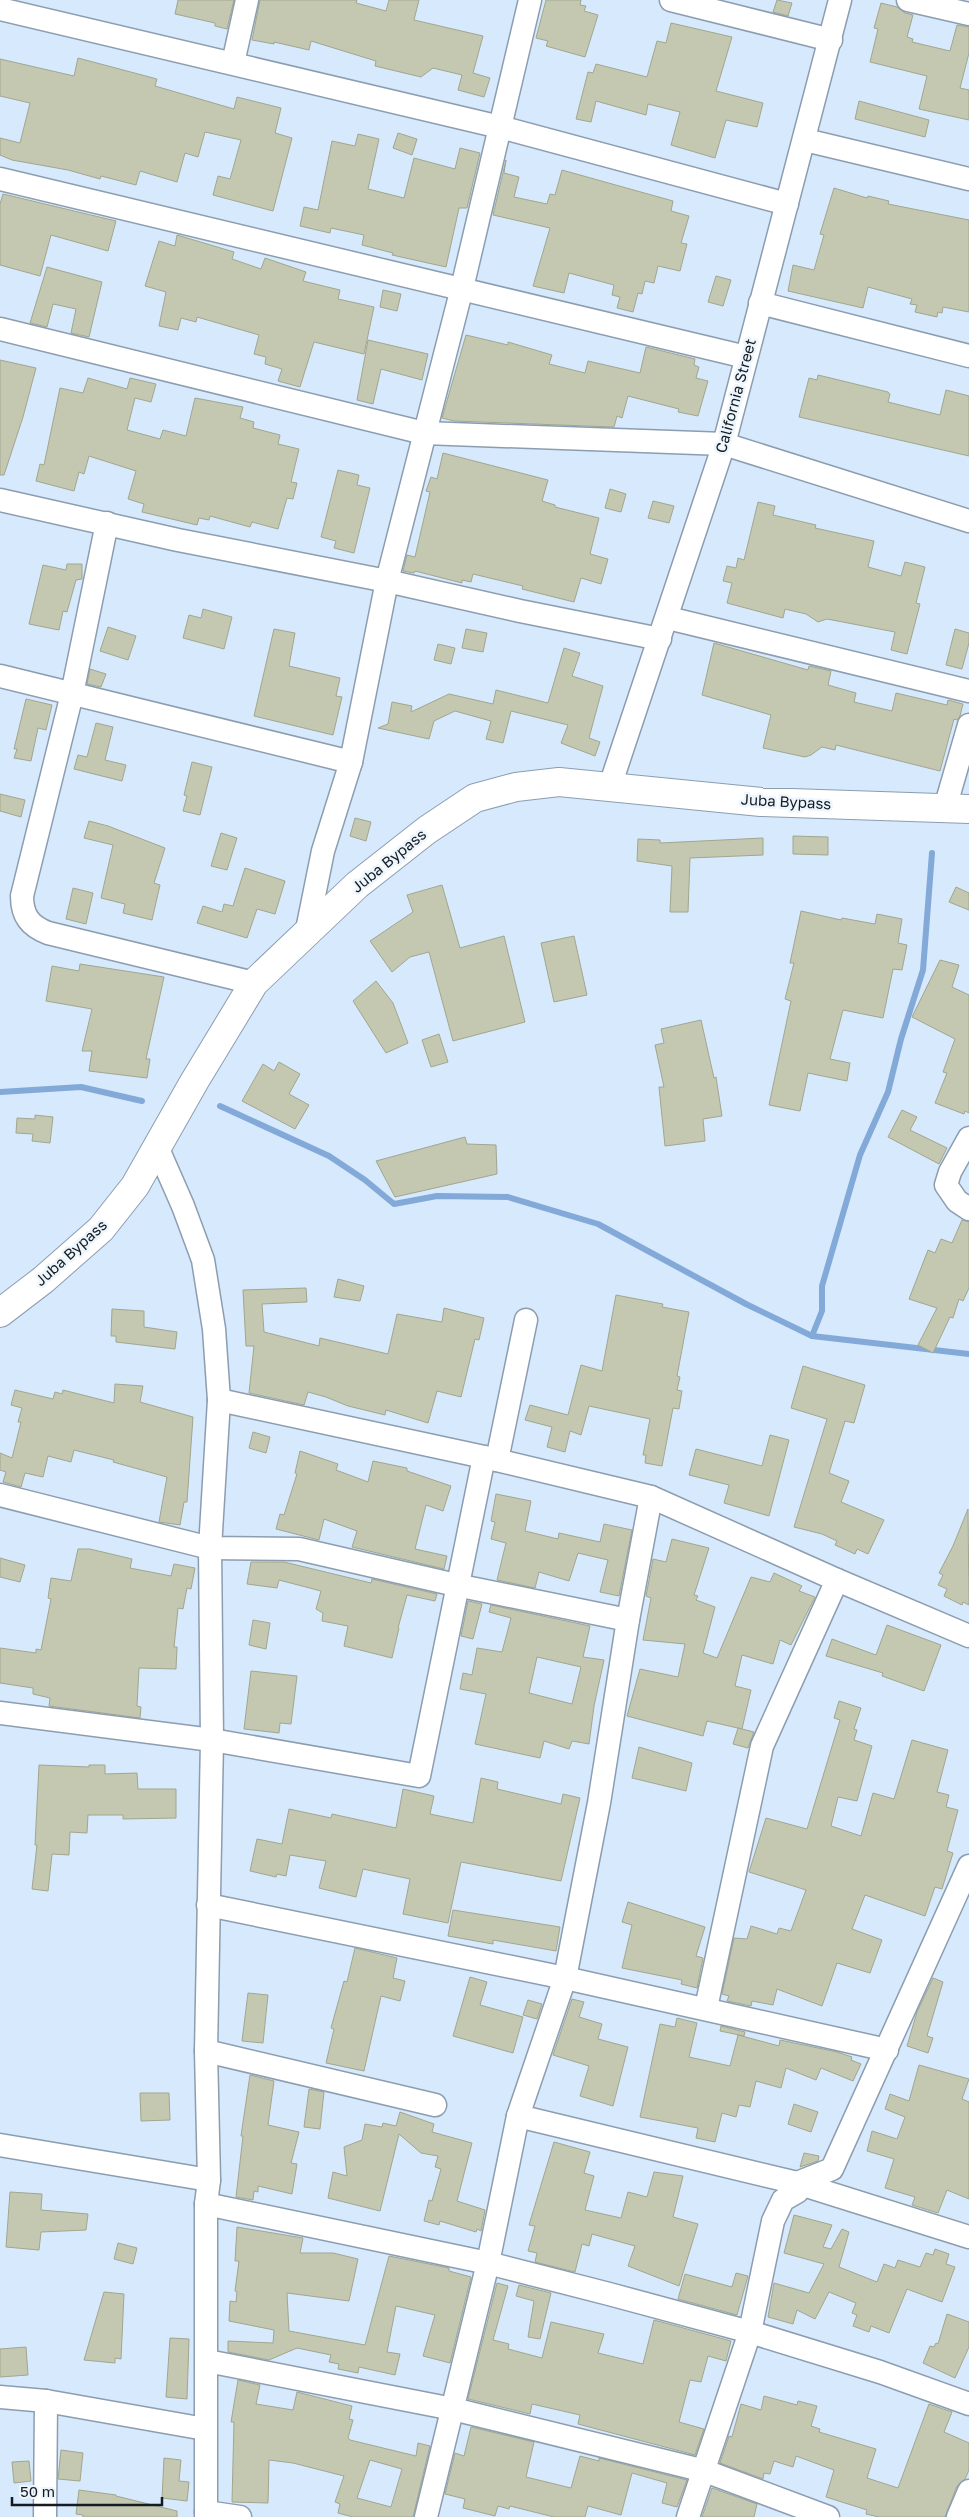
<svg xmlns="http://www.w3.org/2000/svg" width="969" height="2517" font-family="'Golos Text',sans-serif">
<rect width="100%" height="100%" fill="#d7e9fd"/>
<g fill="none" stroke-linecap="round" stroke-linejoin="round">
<!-- stream -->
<g stroke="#82a9d7" stroke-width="6">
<polyline points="0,1092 81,1087 142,1101"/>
<polyline points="220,1106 329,1156 365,1180 394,1204 437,1196 508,1197 598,1224 746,1304 812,1336 969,1354"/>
<polyline points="812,1336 822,1311 822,1286 860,1155 888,1092 901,1039 923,970 932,853"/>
</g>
</g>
<!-- building -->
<g fill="#c4c8b0" stroke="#a1a68e" fill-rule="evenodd">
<polygon points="178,0 234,0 227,29 215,26 215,23 175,14"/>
<polygon points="260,0 357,0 356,3 386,11 389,0 419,0 414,20 483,36 473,73 490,78 484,97 458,90 462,75 433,68 421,77 375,66 376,61 311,41 309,50 274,42 274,44 252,40"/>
<polygon points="546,0 581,0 580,5 586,6 584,11 598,15 585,57 546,46 548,41 536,38"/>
<polygon points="777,0 792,3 788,16 773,12"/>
<polygon points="881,3 897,7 905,13 913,15 907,37 913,39 912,42 950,51 957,25 969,27 969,53 960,88 969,90 969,120 919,109 927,76 870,62 878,29 874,28"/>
<polygon points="671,23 732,37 716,91 763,103 757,127 726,120 715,158 671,145 680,112 648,104 646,115 596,101 591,122 576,119 588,72 593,73 596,64 647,77 657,41 666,43"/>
<polygon points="78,58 157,79 155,86 234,109 237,97 281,108 275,133 292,138 273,211 213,195 218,176 230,179 241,140 205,132 198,157 185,153 177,182 140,171 136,185 101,176 100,179 68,170 12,160 0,155 0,138 20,143 30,103 0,96 0,59 74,76"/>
<polygon points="859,101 929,120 925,137 855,119"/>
<polygon points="398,133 417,139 412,155 393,148"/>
<polygon points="358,134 379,139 368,189 404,198 414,158 455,169 460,148 480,153 467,208 459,208 446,267 392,255 393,253 362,245 364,235 331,228 330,233 300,226 304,207 318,210 332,141 355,146"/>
<polygon points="506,160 504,173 519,177 514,197 547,204 550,194 555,195 562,170 673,201 671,211 689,216 681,243 687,244 680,271 658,266 654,283 645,281 642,294 638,293 633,312 617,308 620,297 612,295 614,285 569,273 564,293 533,286 550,228 493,215"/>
<polygon points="834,188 867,198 868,196 889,201 888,204 969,220 969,312 943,307 942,313 938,312 937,317 915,312 917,305 910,304 912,299 868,287 863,308 788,291 793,265 814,270 824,235 820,234"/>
<polygon points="3,194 116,221 108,251 51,235 40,276 0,265 0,204"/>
<polygon points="177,235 234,252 232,259 261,269 265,258 306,272 303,281 340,290 338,299 374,307 364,354 314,342 300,387 278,381 282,369 265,364 266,357 254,354 259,335 197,317 196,322 181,318 178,330 159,326 166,292 145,286 159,241 175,246"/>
<polygon points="47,267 102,282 89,337 71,333 76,309 53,304 47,327 30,323"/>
<polygon points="716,276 731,280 723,306 708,302"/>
<polygon points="383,290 401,294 397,311 380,307"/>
<polygon points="466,335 508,345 508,342 552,355 549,364 585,373 588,361 640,373 646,347 695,359 694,365 699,367 696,378 708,381 698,416 678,412 679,409 628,396 622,418 617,416 614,427 454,421 442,418"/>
<polygon points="368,340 428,354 422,380 381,369 373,404 357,400"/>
<polygon points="0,360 36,368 23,417 4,475 0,475"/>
<polygon points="818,375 888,392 890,394 888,402 940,415 946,390 969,396 969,456 799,417 809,378 817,380"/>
<polygon points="88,378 127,389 130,378 156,384 151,402 135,398 127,430 160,439 163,430 186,436 195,398 243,407 240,418 254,422 253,428 280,435 278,444 299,449 291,482 297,483 293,499 287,498 278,529 252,522 250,527 210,516 209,520 199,518 197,525 142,512 144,504 128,499 136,471 89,456 84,474 79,472 74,491 36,481 40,464 44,465 60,388 83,393"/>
<polygon points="443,453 548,480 542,501 555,505 555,507 599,518 590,554 608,559 601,584 581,578 574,602 522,589 523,586 473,574 471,582 462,580 462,583 415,571 414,573 403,571 407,555 415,557 430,492 426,491 431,477 437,479"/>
<polygon points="338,470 359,475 357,485 370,488 354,553 334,548 336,541 321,537"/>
<polygon points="610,489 626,494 621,512 605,508"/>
<polygon points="653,501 674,506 669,523 648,518"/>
<polygon points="758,502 775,506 773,515 816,525 815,528 874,541 868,567 901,576 905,562 925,567 916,603 920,604 907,654 891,650 895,632 827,619 818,622 806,614 785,609 783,618 727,603 732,583 723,581 727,566 736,568 738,558 744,560"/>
<polygon points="67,564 82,564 82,579 76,580 67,612 63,611 59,630 29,624 43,565 66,570"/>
<polygon points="203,609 232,617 224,649 183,638 189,615 201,618"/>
<polygon points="108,627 136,636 128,660 100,651"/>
<polygon points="274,629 295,633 289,666 340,678 336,696 342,697 333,735 254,716"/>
<polygon points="466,629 487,633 483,652 462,648"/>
<polygon points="955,629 969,633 969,643 962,669 946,665"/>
<polygon points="714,643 808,670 809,666 831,671 828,685 856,693 854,702 892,711 896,693 947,705 948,700 963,704 960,716 957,720 954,719 940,771 836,745 835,750 822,747 811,755 805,757 763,748 771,715 702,695"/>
<polygon points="438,644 455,648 451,664 434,660"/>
<polygon points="564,648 580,653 572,676 603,686 589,738 600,742 595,756 561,743 568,725 511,711 503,743 486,739 491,721 455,711 434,721 429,739 378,728 388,724 392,702 412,706 411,712 449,694 493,704 496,690 548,703"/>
<polygon points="90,669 106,674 101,687 87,684"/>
<polygon points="26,699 52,705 46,730 38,728 31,761 14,758 17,749 14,749"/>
<polygon points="96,723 113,727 105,760 126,765 122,781 74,769 78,755 87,757"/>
<polygon points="192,762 212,767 200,815 183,811 187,796 184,795"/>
<polygon points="0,794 25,800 21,817 0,811"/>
<polygon points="355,818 371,822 366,841 350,836"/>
<polygon points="89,821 108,826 165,848 154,883 160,885 152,920 123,913 125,904 101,898 113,845 84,838"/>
<polygon points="221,833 237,838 227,870 211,866"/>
<polygon points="793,836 828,837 828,855 793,854"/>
<polygon points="763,838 763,855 690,858 688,912 670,912 672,866 637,861 638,839 660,840 660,843"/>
<polygon points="245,868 285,881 275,914 257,909 247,938 197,923 203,906 222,912 224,904 233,906"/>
<polygon points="442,885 460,948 504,936 525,1022 453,1041 429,952 410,957 392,972 370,941 413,912 407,895"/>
<polygon points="956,887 969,893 969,910 949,902"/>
<polygon points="73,888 93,893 86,924 66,919"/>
<polygon points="801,911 841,920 842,918 875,924 877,914 902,919 898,943 907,945 902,970 893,969 883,1018 843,1010 830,1059 850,1063 847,1081 808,1073 800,1111 769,1105 791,1001 785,999 794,963 790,963"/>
<polygon points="574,936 587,995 554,1002 541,943"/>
<polygon points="940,960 959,965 952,987 969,995 969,1113 965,1111 964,1114 935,1103 947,1073 943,1072 955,1039 912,1017"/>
<polygon points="80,964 164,977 146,1059 150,1059 147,1078 89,1071 92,1051 82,1051 92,1009 46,1001 52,966 79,971"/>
<polygon points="376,981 393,1003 408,1043 386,1053 353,1001"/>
<polygon points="701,1020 714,1078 716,1077 722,1116 703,1119 705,1141 665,1146 659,1087 664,1087 655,1045 664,1043 661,1029"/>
<polygon points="439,1034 448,1062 431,1067 422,1040"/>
<polygon points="279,1062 300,1074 289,1094 309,1105 295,1129 242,1101 263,1064 274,1071"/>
<polygon points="902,1110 917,1117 910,1130 947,1148 939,1164 888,1137"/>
<polygon points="35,1115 53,1117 50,1143 32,1141 33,1134 16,1133 17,1118 35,1119"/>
<polygon points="465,1137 467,1144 496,1145 497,1174 395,1197 376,1161"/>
<polygon points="962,1220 969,1222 969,1288 963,1301 959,1299 953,1318 950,1317 933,1353 918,1345 937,1308 909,1299 928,1250 935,1253 941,1239 952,1243"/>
<polygon points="338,1279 364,1286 360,1301 334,1297"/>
<polygon points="306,1288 307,1302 262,1304 264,1332 319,1346 320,1338 388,1354 397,1314 442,1322 444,1308 484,1318 479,1340 475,1339 461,1397 437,1391 428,1423 386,1410 385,1415 348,1406 326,1397 308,1392 304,1405 249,1393 254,1346 246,1346 243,1290"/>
<polygon points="616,1295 663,1304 662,1307 689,1312 677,1376 680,1377 677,1390 682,1391 679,1409 673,1408 662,1466 645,1463 646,1455 643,1455 650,1419 589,1406 581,1435 570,1431 565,1452 547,1447 552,1427 525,1420 530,1405 568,1415 581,1365 602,1371"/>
<polygon points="112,1309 144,1311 144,1327 177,1332 175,1349 116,1342 116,1336 111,1336"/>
<polygon points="803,1366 865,1385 854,1423 845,1421 829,1473 849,1481 841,1502 884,1520 868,1554 857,1549 855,1554 835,1545 837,1541 822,1534 794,1527 827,1419 791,1408"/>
<polygon points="115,1384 143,1386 140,1402 193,1417 187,1502 184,1502 180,1525 159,1522 167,1477 113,1462 114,1460 74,1450 71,1462 48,1456 43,1477 25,1473 21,1487 3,1482 6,1472 0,1470 0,1453 12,1458 21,1422 18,1422 22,1408 11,1405 15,1390 53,1399 55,1392 62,1394 63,1390 114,1403"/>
<polygon points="253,1432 270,1437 266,1453 249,1448"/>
<polygon points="770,1435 789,1440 769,1516 724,1503 729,1485 689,1475 696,1449 762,1466"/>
<polygon points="300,1451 338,1464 336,1470 368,1482 373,1461 407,1468 407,1471 451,1486 443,1511 426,1505 415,1549 447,1556 444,1569 352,1547 357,1531 324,1519 319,1540 276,1529 280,1514 284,1515 297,1474 295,1473"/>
<polygon points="496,1494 531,1501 525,1531 558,1539 559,1533 600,1542 604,1524 632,1530 619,1596 600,1592 608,1560 578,1553 569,1581 539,1572 535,1588 497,1580 506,1543 491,1539 495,1522 491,1521"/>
<polygon points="968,1509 969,1605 963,1602 962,1605 944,1596 947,1589 938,1585 943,1575 939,1573 953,1546"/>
<polygon points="672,1539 709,1548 694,1595 698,1596 696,1600 715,1607 703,1653 717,1658 751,1577 770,1582 774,1573 802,1586 799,1591 815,1597 791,1645 780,1640 773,1664 742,1655 735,1686 751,1690 742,1729 707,1721 703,1736 627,1716 640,1669 678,1677 685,1644 643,1640 651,1598 646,1596 653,1559 666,1562"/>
<polygon points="78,1549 90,1549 132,1559 130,1568 171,1576 174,1564 195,1568 191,1589 187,1588 183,1609 178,1608 174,1647 177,1647 176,1669 139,1668 137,1706 141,1707 140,1718 49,1706 50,1698 33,1694 33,1688 0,1683 0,1648 36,1653 36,1649 41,1650 51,1599 48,1598 51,1578 71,1581"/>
<polygon points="0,1558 25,1565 20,1582 0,1577"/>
<polygon points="251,1562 284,1562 371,1583 372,1579 437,1594 435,1601 407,1595 398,1628 399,1628 392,1658 344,1646 348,1626 322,1621 323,1613 316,1609 321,1591 279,1580 277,1588 247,1584"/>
<polygon points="468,1601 482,1604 473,1639 461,1636"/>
<path d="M 491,1605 L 590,1626 L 583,1657 L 604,1660 L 594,1706 L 589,1744 L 572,1741 L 569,1749 L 544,1741 L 540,1758 L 475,1744 L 486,1694 L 460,1689 L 463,1673 L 472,1675 L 477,1648 L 502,1652 L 511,1618 L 489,1612 ZM 537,1657 L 581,1667 L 572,1704 L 529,1693 Z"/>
<polygon points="253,1620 270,1623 266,1649 249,1645"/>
<polygon points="887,1625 941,1645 924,1691 882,1676 883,1673 826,1656 832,1639 876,1655"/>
<polygon points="251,1671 297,1676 291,1724 280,1723 279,1733 244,1729"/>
<polygon points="839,1701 861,1708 854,1729 857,1730 854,1740 872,1746 857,1801 838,1797 831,1826 861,1836 873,1793 894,1799 912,1740 948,1750 937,1792 949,1795 946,1807 958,1810 947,1851 953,1853 942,1889 935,1887 925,1916 865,1895 852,1929 882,1940 870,1973 837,1963 822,2006 777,1989 773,2005 752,2001 751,2006 727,2001 729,1996 722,1994 734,1938 747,1939 751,1926 777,1934 779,1928 791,1931 806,1890 749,1872 766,1818 807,1829 840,1720 834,1718"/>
<polygon points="738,1728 754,1732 748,1748 733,1744"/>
<polygon points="639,1747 692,1763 686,1791 632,1778"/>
<polygon points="39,1765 89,1767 89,1765 105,1765 105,1774 137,1773 138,1789 176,1789 176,1818 123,1819 123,1815 88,1815 87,1833 70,1832 69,1855 52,1854 48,1891 32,1889 37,1845 35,1845"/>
<polygon points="481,1778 498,1782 497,1789 561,1804 563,1794 580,1798 561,1881 461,1862 448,1923 403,1914 410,1879 363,1869 356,1897 319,1888 326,1861 290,1855 286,1876 277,1874 276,1877 250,1871 257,1839 282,1844 289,1809 331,1818 332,1814 396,1828 403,1789 434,1796 430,1814 473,1823"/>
<polygon points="628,1902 705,1927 696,1956 703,1958 697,1988 681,1984 682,1980 622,1968 632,1925 622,1922"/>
<polygon points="453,1910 560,1927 556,1951 493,1940 493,1944 448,1936"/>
<polygon points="355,1948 397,1958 393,1978 405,1981 400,2001 381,1996 364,2071 326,2063 334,2029 331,2028 344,1981 347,1982"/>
<polygon points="470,1977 487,1982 480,2005 523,2017 513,2053 453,2036"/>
<polygon points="933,1978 943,1982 927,2036 933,2038 928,2053 907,2046 917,2012"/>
<polygon points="248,1993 268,1995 263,2043 242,2041"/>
<polygon points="572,1999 584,2002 579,2017 602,2024 598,2039 628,2047 613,2106 580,2096 589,2066 553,2055"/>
<polygon points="528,2000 542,2004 537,2019 523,2015"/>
<polygon points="677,2018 697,2023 689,2057 730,2066 738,2035 779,2046 780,2040 837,2052 852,2057 851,2060 861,2064 853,2081 821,2068 816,2080 786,2068 781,2088 756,2081 750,2107 739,2105 736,2117 722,2113 715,2142 696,2138 698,2128 640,2117 660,2024 675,2027"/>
<polygon points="721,2026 745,2032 744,2036 720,2031"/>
<polygon points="919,2065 969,2079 962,2099 969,2102 969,2199 947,2190 938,2213 912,2205 915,2197 885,2188 894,2159 867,2151 872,2131 897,2139 905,2117 885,2109 890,2094 909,2101"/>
<polygon points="250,2075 274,2081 268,2125 299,2132 291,2163 297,2164 292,2194 258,2186 258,2192 254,2191 253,2200 236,2197 243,2136 241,2136"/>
<polygon points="309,2089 324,2092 320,2129 304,2127"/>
<polygon points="140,2093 169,2093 170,2120 141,2121"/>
<polygon points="794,2104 818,2112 811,2132 788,2124"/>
<polygon points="400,2112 434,2124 432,2132 472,2143 457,2201 485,2210 481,2231 477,2229 476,2232 440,2221 439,2225 424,2221 429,2200 432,2201 441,2169 435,2167 438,2156 421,2153 399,2134 380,2211 328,2198 333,2172 347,2176 344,2147 362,2140 365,2124 382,2127 383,2123 396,2126"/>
<polygon points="554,2142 590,2152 584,2173 594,2176 585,2210 621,2218 628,2192 647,2197 654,2172 683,2176 673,2217 698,2224 679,2286 628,2266 635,2246 592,2234 589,2246 582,2244 575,2272 535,2262 537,2253 528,2251 535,2226 529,2225"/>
<polygon points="804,2153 819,2156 818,2161 800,2167"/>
<polygon points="10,2192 42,2194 41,2210 88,2214 86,2230 41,2232 39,2250 6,2247"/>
<polygon points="794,2215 832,2225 823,2247 831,2249 842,2229 849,2232 839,2267 877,2282 884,2264 895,2268 898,2260 920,2267 926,2253 933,2255 935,2249 949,2254 946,2264 955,2267 942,2302 907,2289 889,2333 871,2326 869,2332 853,2326 857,2315 852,2313 856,2303 829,2292 815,2319 797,2310 793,2324 768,2317 774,2283 809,2293 824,2264 784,2253"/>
<polygon points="237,2227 303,2238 300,2253 333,2253 358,2259 349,2301 287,2293 289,2331 365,2345 389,2256 449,2268 449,2271 471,2277 450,2363 423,2356 435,2315 396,2306 387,2352 400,2354 395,2375 359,2367 358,2373 338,2369 339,2364 329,2362 331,2355 297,2348 269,2360 228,2352 228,2341 273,2343 274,2330 229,2321 230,2301 236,2302 237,2292 235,2291 239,2261 235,2261"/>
<polygon points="118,2243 137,2248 133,2264 114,2259"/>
<polygon points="736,2273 748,2276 737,2315 678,2299 685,2274 732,2287"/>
<polygon points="497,2283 508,2286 493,2340 509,2344 508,2349 542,2358 551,2322 604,2334 598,2353 643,2364 654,2320 731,2341 726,2361 708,2356 701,2382 690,2380 679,2422 704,2429 695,2455 578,2424 580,2415 532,2404 530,2414 468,2399"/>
<polygon points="519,2285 551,2293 540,2339 528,2337 534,2301 516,2296"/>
<polygon points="104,2292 124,2294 121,2359 115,2358 115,2363 84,2360"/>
<polygon points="947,2314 969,2322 969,2347 955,2378 923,2363 930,2346 934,2347 936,2343 938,2344"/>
<polygon points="170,2338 189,2339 187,2399 166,2397"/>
<polygon points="26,2347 28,2375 0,2377 0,2349"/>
<path d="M 238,2380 L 260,2385 L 256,2404 L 293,2410 L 297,2392 L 352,2406 L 349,2419 L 353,2420 L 348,2438 L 350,2440 L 416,2456 L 418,2443 L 430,2446 L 413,2517 L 353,2517 L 338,2513 L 340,2504 L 335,2502 L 344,2476 L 293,2463 L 269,2460 L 268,2503 L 232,2502 L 234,2422 L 231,2422 ZM 370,2460 L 402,2469 L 391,2507 L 357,2498 Z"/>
<polygon points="764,2396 797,2405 798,2401 817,2406 811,2426 820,2429 819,2432 876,2449 867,2478 898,2488 929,2404 952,2412 944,2432 969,2443 969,2470 965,2479 957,2486 945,2517 879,2517 866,2514 867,2510 826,2497 834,2470 796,2456 793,2467 774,2461 770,2474 764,2473 763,2479 720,2463 729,2436 732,2437 741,2404 761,2410"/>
<polygon points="471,2427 534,2442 526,2477 571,2488 580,2456 599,2461 599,2458 687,2480 677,2507 662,2503 667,2483 632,2473 621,2515 588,2506 585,2517 554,2517 510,2506 509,2509 498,2506 495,2516 463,2508 465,2499 445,2494 455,2453 464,2456"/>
<polygon points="61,2450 83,2453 80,2481 58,2479"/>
<polygon points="164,2458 181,2460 179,2481 189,2482 187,2501 162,2498"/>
<polygon points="29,2461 31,2481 14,2483 12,2462"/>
<polygon points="712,2488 757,2504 754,2517 702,2517"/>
<polygon points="79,2490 116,2495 116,2496 177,2511 177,2517 83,2517 83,2515 76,2514"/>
</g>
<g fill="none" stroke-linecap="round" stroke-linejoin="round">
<defs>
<g id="minor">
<polyline points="671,0 831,40"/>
<polyline points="908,0 969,14"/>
<polyline points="0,9 500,127 787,204"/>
<polyline points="233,63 247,0"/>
<polyline points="805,140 969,179"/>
<polyline points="0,179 746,357"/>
<polyline points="760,303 969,356"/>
<polyline points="0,329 424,433 724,444 969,521"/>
<polyline points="0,500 178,540 387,581 520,611 660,639"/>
<path d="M 107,523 L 72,694 L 22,896 C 22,916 30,926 48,933 L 254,983"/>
<polyline points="668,618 969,691"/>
<polyline points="0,676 351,762"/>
<polyline points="610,786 724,444 840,0"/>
<polyline points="945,808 969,725"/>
<polyline points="306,935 323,851 351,762 387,581 462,288 530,0"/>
<polyline points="969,1138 950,1172 946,1185 957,1201 969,1209"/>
<polyline points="158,1149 183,1206 203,1260 214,1329 219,1400 210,1548 212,1740 206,2051 209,2180 206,2204 206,2517"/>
<polyline points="219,1400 484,1457 651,1497 628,1620 599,1803 565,1978 518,2116 488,2263 426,2517"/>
<polyline points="497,1460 526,1320"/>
<polyline points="0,1495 210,1548 299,1549 456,1585 628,1620"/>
<polyline points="651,1497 837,1580 969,1636"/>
<polyline points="0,1713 212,1740 419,1776 484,1457"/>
<polyline points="208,1905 565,1978 887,2050"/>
<polyline points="706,2008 762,1746 837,1580"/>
<polyline points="206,2051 435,2105"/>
<polyline points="518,2116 797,2183 969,2237"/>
<polyline points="0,2145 209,2180"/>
<polyline points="206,2204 488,2263 609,2294 750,2332 880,2372 969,2404"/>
<polyline points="207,2361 453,2409 705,2471 828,2517"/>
<polyline points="0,2397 46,2401 205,2429"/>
<polyline points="206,2512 240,2517"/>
<polyline points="45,2517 46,2401"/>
<polyline points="688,2517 750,2332 773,2221 783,2200 797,2192 797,2183 832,2169 969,1866"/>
<polyline points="958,2517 969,2491"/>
</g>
<polyline id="major" points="0,1313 43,1280 101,1229 135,1186 194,1082 254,983 357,885 427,830 475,798 516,787 559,782 761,802 969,809"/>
</defs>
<!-- minor casing -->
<use href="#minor" stroke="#8c9db0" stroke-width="25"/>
<!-- major casing -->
<use href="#major" stroke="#8c9db0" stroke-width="30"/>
<!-- minor -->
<use href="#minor" stroke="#fff" stroke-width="22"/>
<!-- major -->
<use href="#major" stroke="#fff" stroke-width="28"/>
</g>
<g text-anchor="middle" stroke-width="5" stroke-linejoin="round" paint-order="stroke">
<!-- street labels -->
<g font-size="15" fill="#151b22" stroke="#edf5fd">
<text transform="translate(736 396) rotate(-75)" y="5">California Street</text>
<text transform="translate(786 802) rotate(3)" y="5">Juba Bypass</text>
<text transform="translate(389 861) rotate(-39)" y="5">Juba Bypass</text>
<text transform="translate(71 1253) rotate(-42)" y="5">Juba Bypass</text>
</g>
</g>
<!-- scale -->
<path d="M12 2497v8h150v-8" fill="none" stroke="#151b22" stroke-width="2.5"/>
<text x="20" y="2497" font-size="15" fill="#151b22" stroke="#edf5fd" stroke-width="4" paint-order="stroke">50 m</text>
</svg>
